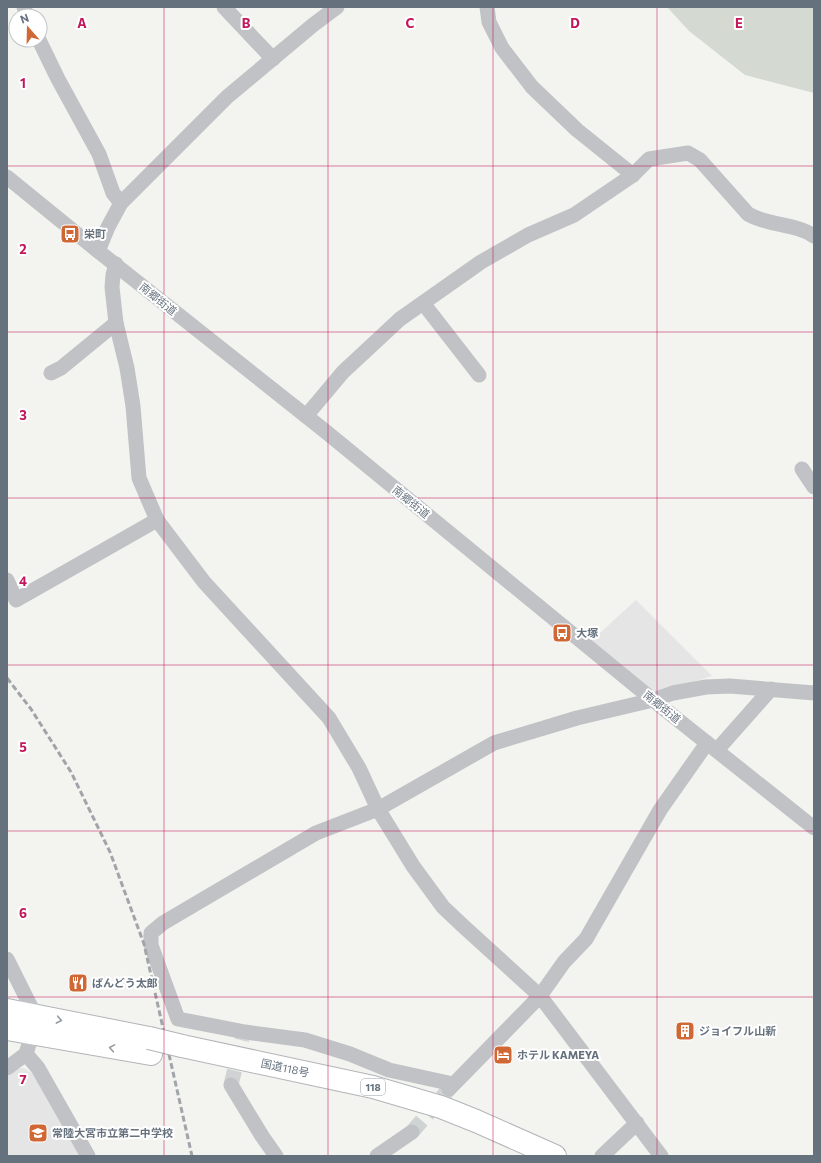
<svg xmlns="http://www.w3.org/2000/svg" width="821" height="1163" font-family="Commissioner,'Noto Sans JP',sans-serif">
<rect width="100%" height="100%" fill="#f3f4f0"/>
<!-- built -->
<g fill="#e4e5e4">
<polygon points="636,600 712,676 653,694 590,642"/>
<polygon points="23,1068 37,1076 83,1156 7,1156 7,1071"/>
</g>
<!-- green -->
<polygon fill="#d4dad2" points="667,7 814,7 814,93 745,75 689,31"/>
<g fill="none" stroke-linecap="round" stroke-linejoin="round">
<!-- minor-tunnel -->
<g stroke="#d0d3d4" stroke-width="15" stroke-dasharray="15 8" stroke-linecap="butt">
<polyline points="231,1085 242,1039"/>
<polyline points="412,1132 449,1089"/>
</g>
<defs>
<g id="highway">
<polyline points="7,1010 149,1038"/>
<polyline points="7,1029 151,1054"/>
<polyline points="182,1046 373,1087 441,1107 476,1121 555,1156"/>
</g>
</defs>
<!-- highway casing -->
<use href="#highway" stroke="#b2b5b8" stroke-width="24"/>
<!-- minor -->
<g stroke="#c0c2c5" stroke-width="15">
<polyline points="24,7 27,16"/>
<polyline points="224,7 273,59"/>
<polyline points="487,7 489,22 502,48 532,87 577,130 633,175"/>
<polyline points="39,40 58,79 99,154 113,193 121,203"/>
<polyline points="7,177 98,251 325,431 653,700 814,828"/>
<polyline points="98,251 108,227 121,203 227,97 313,25 337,7"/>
<polyline points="116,264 113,275 112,287 116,323 127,368 133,406 139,478 157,520 204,582 329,718 359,768 378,809 413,866 443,907 462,925 540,996 661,1156"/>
<polyline points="423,303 479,375"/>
<polyline points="51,373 61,368 116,323"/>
<path d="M 306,416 L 343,372 L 400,319 L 481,262 L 528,235 L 574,215 L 633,175 L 649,159 L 688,153 L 700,160 L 748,214 C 768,226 795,223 814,236"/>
<polyline points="802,469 814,487"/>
<polyline points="7,580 16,600 157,520"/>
<polyline points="717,750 771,689"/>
<polyline points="7,959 35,1015 32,1034 26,1054 7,1068"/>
<polyline points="26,1054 38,1068 88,1156"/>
<polyline points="453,1084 389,1070 350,1054 305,1040 245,1032 178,1019 151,945 151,933 163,923 316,833 378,809 494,743 577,718 653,700 673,693 706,687 730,686 814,693"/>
<polyline points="231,1085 262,1136 276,1156"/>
<polyline points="449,1089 540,996 564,962 586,939 660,810 707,743"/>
<polyline points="377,1156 412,1132"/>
<polyline points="602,1156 637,1123"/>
</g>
<!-- highway -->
<use href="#highway" stroke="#fff" stroke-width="22"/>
<!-- rail -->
<polyline stroke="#a1a5aa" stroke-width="3" stroke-dasharray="6 3" stroke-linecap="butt" points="7,678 31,709 71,772 110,852 144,944 192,1156"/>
<defs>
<polyline id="highway-bridge" points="149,1038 182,1046"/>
</defs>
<!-- highway-bridge casing -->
<use href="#highway-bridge" stroke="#b2b5b8" stroke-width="24" stroke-linecap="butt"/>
<!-- highway-bridge -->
<use href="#highway-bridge" stroke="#fff" stroke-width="22"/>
</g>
<!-- one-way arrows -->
<defs><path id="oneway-chevron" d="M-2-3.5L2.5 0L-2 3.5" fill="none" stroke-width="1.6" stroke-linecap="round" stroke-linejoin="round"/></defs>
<g stroke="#949ca5">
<use href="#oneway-chevron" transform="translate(59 1020) rotate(11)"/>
<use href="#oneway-chevron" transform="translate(112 1048) rotate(-170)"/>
</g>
<!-- grid -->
<path fill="none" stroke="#c2185b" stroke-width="1" stroke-opacity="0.55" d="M 164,7 L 164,1156M 328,7 L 328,1156M 493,7 L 493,1156M 657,7 L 657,1156M 7,166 L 814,166M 7,332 L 814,332M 7,498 L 814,498M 7,665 L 814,665M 7,831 L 814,831M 7,997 L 814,997"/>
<!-- icons -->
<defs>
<symbol id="bus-square" viewBox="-11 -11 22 22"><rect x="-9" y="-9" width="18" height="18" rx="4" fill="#cf6835" stroke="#fff"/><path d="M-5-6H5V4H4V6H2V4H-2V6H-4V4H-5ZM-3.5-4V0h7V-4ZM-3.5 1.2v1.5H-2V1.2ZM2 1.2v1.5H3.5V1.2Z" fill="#fff"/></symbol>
<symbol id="restaurant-square" viewBox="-11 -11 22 22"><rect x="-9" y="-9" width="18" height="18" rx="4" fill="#cf6835" stroke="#fff"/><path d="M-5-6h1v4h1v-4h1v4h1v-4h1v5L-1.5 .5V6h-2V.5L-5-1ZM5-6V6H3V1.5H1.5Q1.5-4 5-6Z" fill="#fff"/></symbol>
<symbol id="building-square" viewBox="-11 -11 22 22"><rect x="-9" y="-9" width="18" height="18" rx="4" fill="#cf6835" stroke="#fff"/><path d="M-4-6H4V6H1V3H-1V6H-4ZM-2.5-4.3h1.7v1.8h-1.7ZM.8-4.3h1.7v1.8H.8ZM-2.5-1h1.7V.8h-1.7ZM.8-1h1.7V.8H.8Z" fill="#fff"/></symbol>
<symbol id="hotel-square" viewBox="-11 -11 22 22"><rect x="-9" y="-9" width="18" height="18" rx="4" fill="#cf6835" stroke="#fff"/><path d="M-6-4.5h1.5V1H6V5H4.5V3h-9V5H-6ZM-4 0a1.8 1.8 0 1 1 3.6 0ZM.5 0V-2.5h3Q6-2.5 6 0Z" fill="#fff"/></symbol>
<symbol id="school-square" viewBox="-11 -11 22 22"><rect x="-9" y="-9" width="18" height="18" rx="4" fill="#cf6835" stroke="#fff"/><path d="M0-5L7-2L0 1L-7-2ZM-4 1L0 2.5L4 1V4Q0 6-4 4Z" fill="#fff"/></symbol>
</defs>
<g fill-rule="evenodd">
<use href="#bus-square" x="59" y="223" width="22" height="22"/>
<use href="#bus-square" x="551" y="622" width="22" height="22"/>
<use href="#restaurant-square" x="67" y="972" width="22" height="22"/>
<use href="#building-square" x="674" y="1020" width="22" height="22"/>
<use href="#hotel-square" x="492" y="1044" width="22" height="22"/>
<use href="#school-square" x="27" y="1122" width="22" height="22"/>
</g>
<g text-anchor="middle" stroke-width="4" stroke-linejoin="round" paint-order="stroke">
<!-- shield labels -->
<rect fill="#fff" stroke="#949ca5" stroke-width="1" x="361" y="1079" width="24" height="16" rx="3"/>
<g font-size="10" font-weight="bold" fill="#66717e">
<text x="373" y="1091">118</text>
</g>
<!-- poi labels -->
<g font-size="11" font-weight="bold" fill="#66717e" stroke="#fff" text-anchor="start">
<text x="84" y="238">栄町</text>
<text x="576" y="637">大塚</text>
<text x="92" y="987">ばんどう太郎</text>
<text x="699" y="1035">ジョイフル山新</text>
<text x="517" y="1059">ホテル KAMEYA</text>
<text x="52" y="1137">常陸大宮市立第二中学校</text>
</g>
<!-- street labels -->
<g font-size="11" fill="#66717e" stroke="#fff">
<text transform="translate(158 299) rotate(39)" y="4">南郷街道</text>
<text transform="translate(411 502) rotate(39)" y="4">南郷街道</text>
<text transform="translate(662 707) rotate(39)" y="4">南郷街道</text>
<text transform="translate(285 1068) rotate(12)" y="4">国道118号</text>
</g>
</g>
<g font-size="13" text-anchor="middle" font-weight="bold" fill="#c2185b" stroke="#fff" stroke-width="4" stroke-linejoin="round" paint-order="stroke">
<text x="82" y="28">A</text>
<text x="246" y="28">B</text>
<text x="410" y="28">C</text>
<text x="575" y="28">D</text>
<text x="739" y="28">E</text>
<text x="23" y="88">1</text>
<text x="23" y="254">2</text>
<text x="23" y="420">3</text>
<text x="23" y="586">4</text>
<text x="23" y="752">5</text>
<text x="23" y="918">6</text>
<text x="23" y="1084">7</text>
</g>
<!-- border -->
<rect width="821" height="1163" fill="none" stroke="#66717e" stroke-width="16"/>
<!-- north arrow -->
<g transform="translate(28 28) rotate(340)"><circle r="19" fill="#ffffff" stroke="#c2c6cb"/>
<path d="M0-3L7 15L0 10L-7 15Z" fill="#cf6835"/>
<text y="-6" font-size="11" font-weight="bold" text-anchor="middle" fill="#66717e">N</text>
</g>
</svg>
